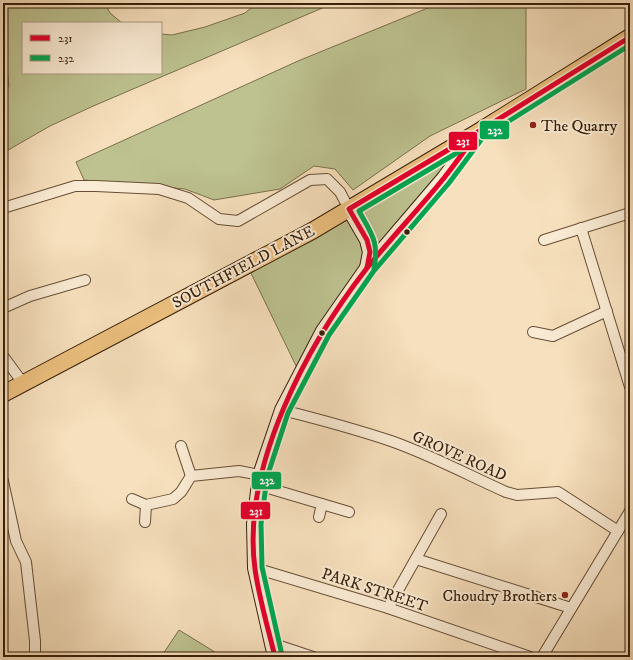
<svg xmlns="http://www.w3.org/2000/svg" width="633" height="660" font-family="'IM FELL DW Pica',serif">
<rect width="100%" height="100%" fill="#f7e0bd"/>
<filter id="stains"><feTurbulence type="fractalNoise" baseFrequency=".005" numOctaves="4"/><feColorMatrix values="0 0 0 0 .2 0 0 0 0 .09 0 0 0 0 .02 0 0 0 .5 -.17"/></filter>
<radialGradient id="worn" r=".72"><stop offset=".6" stop-color="#630" stop-opacity="0"/><stop offset="1" stop-color="#630" stop-opacity=".3"/></radialGradient>
<!-- green -->
<g fill="#bdc290" stroke="#7a704c">
<polygon points="3,3 105,3 110,13 122,23 23,23 23,73 161,73 161,34 172,35 205,27 245,13 257,3 334,3 91,107 50,126 3,153 3,87 9,87 3,36"/>
<polygon points="440,3 530,3 526,5 526,89 430,136 353,190 335,169 314,166 280,189 214,200 185,189 84,180 76,162 298,61"/>
<polygon points="478,132 367,269 300,374 247,265"/>
<polygon points="179,630 223,657 161,657"/>
</g>
<g fill="none" stroke-linecap="round" stroke-linejoin="round">
<defs>
<g id="minor">
<polyline points="3,208 75,186 96,186 159,189 188,198 219,219 238,221 310,180 327,179 340,192 349,209"/>
<polyline points="581,228 630,387"/>
<polyline points="544,240 630,213"/>
<polyline points="3,308 30,296 85,280"/>
<polyline points="533,332 553,336 607,311"/>
<polyline points="3,356 23,383"/>
<path d="M 282,410 C 318,419 355,429 391,441 C 431,455 468,475 506,492 L 517,495 L 558,492 L 618,531"/>
<polyline points="181,446 191,476"/>
<polyline points="3,481 16,541 26,562 35,641 35,657"/>
<polyline points="258,485 349,512"/>
<polyline points="132,499 146,505 173,499 181,492 191,476 239,471 260,475"/>
<polyline points="319,517 322,504"/>
<polyline points="145,522 146,505"/>
<polyline points="416,559 571,608"/>
<polyline points="255,568 388,608 530,657"/>
<polyline points="388,608 441,514"/>
<polyline points="271,643 313,657"/>
<polyline points="542,657 630,511"/>
</g>
<g id="secondary">
<polyline points="349,209 367,240 370,252 367,268"/>
<polyline points="275,657 255,568 254,524 260,475 282,410 323,331 367,268 444,178 477,134"/>
</g>
<polyline id="trunk" points="3,394 312,231 478,132 630,37"/>
</defs>
<!-- minor casing -->
<use href="#minor" stroke="#674f36" stroke-width="12"/>
<!-- secondary casing -->
<use href="#secondary" stroke="#371f09" stroke-width="16"/>
<!-- trunk casing -->
<use href="#trunk" stroke="#371f09" stroke-width="18"/>
<!-- minor -->
<use href="#minor" stroke="#faebd4" stroke-width="10"/>
<!-- secondary -->
<use href="#secondary" stroke="#faebd4" stroke-width="14"/>
<!-- trunk -->
<use href="#trunk" stroke="#ecc07e" stroke-width="16"/>
<defs>
<g id="bus-1">
<polyline points="367,268 370,252 367,240 349,209 478,132 630,37"/>
<path d="M 275,657 C 268,628 259,598 255,569 C 241,467 307,345 367,268 C 392,237 419,209 444,178 C 456,163 467,147 478,132"/>
</g>
<g id="bus-2">
<path d="M 374,269 C 379,241 372,235 359,211 L 482,138 L 630,45"/>
<polyline points="282,655 262,567 261,524 267,477 288,413 329,335 373,272 449,183 484,136"/>
</g>
</defs>
<!-- bus-1 casing -->
<use href="#bus-1" stroke="#faebd4" stroke-width="8"/>
<!-- bus-2 casing -->
<use href="#bus-2" stroke="#faebd4" stroke-width="8"/>
<!-- bus-1 -->
<use href="#bus-1" stroke="#e4002b" stroke-width="5"/>
<!-- bus-2 -->
<use href="#bus-2" stroke="#00a651" stroke-width="5"/>
</g>
<!-- markers -->
<g fill="#8f2418" stroke="#faebd4" stroke-width="1.5">
<circle cx="533" cy="125" r="4"/>
<circle cx="565" cy="595" r="4"/>
</g>
<g fill="#371f09" stroke="#faebd4" stroke-width="1.5">
<circle cx="407" cy="232" r="3.5"/>
<circle cx="322" cy="333" r="3.5"/>
</g>
<g text-anchor="middle" stroke-width="4" stroke-linejoin="round" paint-order="stroke">
<!-- poi labels -->
<g font-size="16" fill="#371f09" stroke="#faebd4" text-anchor="start">
<text x="541" y="131">The Quarry</text>
<text x="557" y="601" text-anchor="end">Choudry Brothers</text>
</g>
<!-- street labels -->
<g font-size="16" fill="#371f09" stroke="#faebd4">
<text transform="translate(243 266) rotate(-28)" y="6">SOUTHFIELD LANE</text>
<text transform="translate(460 455) rotate(24)" y="6">GROVE ROAD</text>
<text transform="translate(375 589) rotate(18)" y="6">PARK STREET</text>
</g>
</g>
<g stroke="#faebd4" stroke-width="1.5">
<rect x="479" y="120" width="31" height="20" rx="4" fill="#00a651"/>
<rect x="448" y="131" width="30" height="20" rx="4" fill="#e4002b"/>
<rect x="251" y="471" width="31" height="19" rx="4" fill="#00a651"/>
<rect x="240" y="501" width="31" height="19" rx="4" fill="#e4002b"/>
</g>
<g font-size="11" text-anchor="middle" font-weight="bold" fill="#fff">
<text x="495" y="134">232</text>
<text x="463" y="145">231</text>
<text x="267" y="484">232</text>
<text x="256" y="515">231</text>
</g>
<!-- margin -->
<rect width="633" height="660" fill="none" stroke="#f7e0bd" stroke-width="16"/>
<rect x="4" y="4" width="625" height="652" fill="none" stroke="#371f09" stroke-width="2"/>
<rect x="8" y="8" width="617" height="644" fill="none" stroke="#371f09"/>
<!-- legend -->
<rect x="22" y="22" width="140" height="52" fill="#faebd4" stroke="#ac9983"/>
<rect x="30" y="35" width="20" height="6" fill="#e4002b" stroke="#ac9983"/>
<text x="58" y="42" font-size="12" fill="#371f09">231</text>
<rect x="30" y="55" width="20" height="6" fill="#00a651" stroke="#ac9983"/>
<text x="58" y="62" font-size="12" fill="#371f09">232</text>
<rect width="100%" height="100%" filter="url(#stains)"/>
<rect width="100%" height="100%" fill="url(#worn)"/>
</svg>
